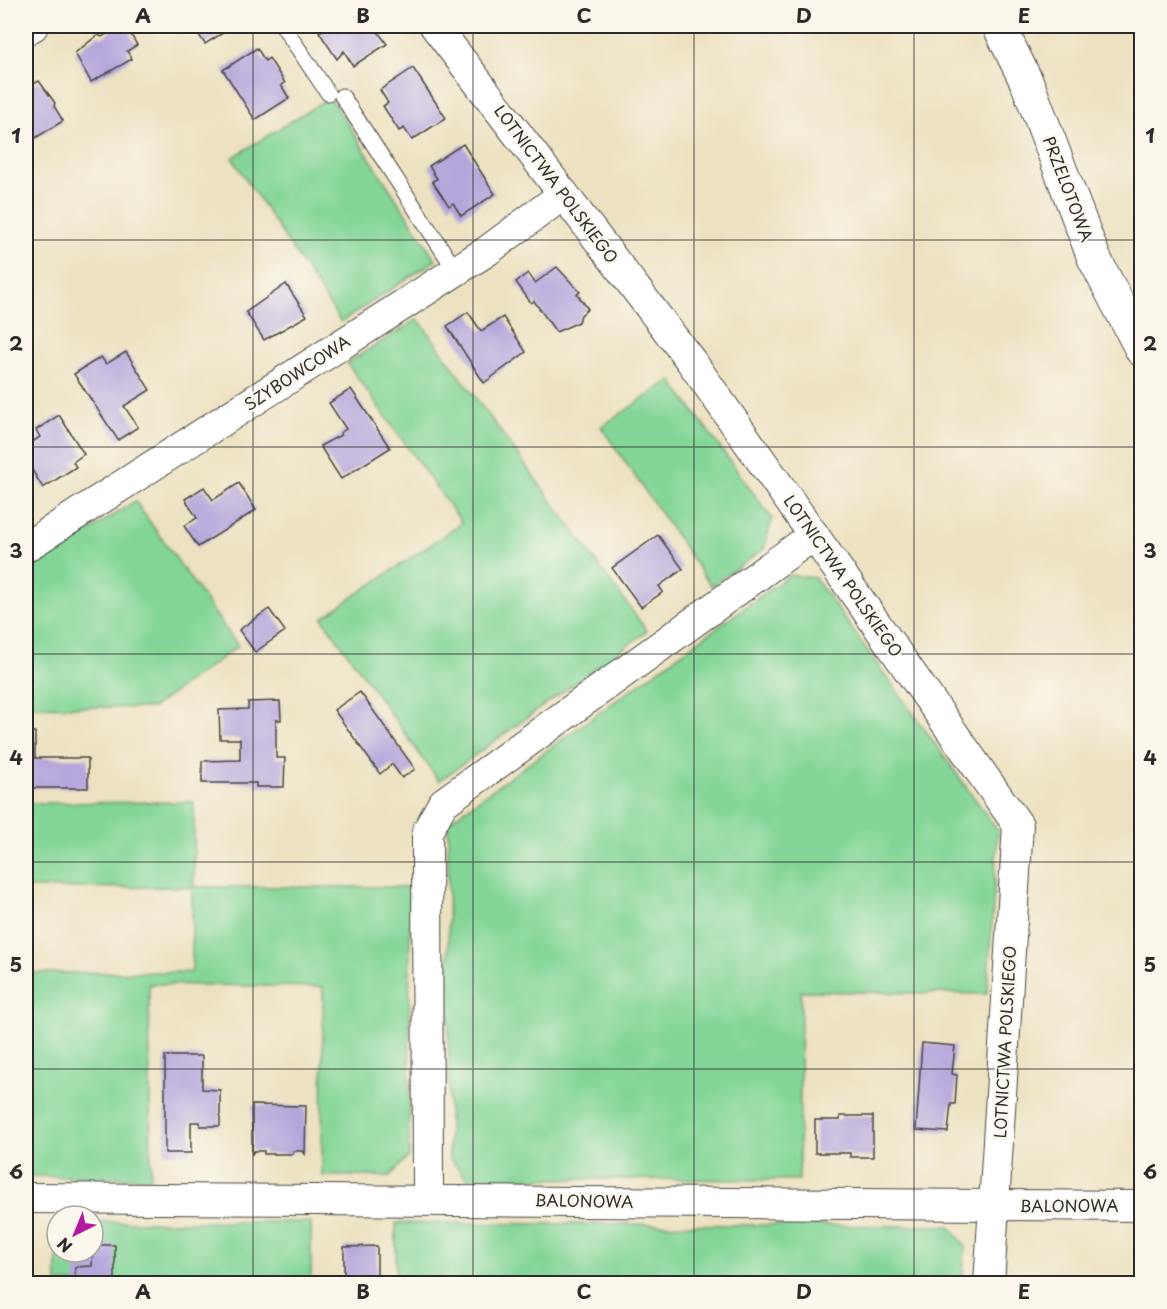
<svg xmlns="http://www.w3.org/2000/svg" width="1167" height="1309" font-family="'Playpen Sans',sans-serif">
<rect width="100%" height="100%" fill="#fbf7ec"/>
<filter id="ink" filterUnits="userSpaceOnUse"><feTurbulence type="fractalNoise" baseFrequency=".0167" numOctaves="2"/><feDisplacementMap in="SourceGraphic" scale="12" xChannelSelector="R" yChannelSelector="G"/><feConvolveMatrix kernelMatrix="1 2 1 2 8 2 1 2 1" color-interpolation-filters="sRGB"/></filter>
<filter id="wash" filterUnits="userSpaceOnUse"><feTurbulence type="fractalNoise" baseFrequency=".008" numOctaves="4" result="noise"/><feDisplacementMap in="SourceGraphic" scale="24" xChannelSelector="R" yChannelSelector="G"/><feGaussianBlur stdDeviation="1.35" result="paint"/><feColorMatrix in="noise" values="0 0 0 0 0 0 0 0 0 0 0 0 0 0 0 0 0 1.4 0 .05"/><feComposite in="paint" operator="in"/></filter>
<g filter="url(#wash)">
<rect width="100%" height="100%" fill="#ece1c0"/>
<!-- green -->
<g fill="#83d697" stroke="#578061" stroke-width="1.5">
<polygon points="330,97 436,260 341,322 232,158"/>
<polygon points="418,319 647,631 439,781 322,618 462,523 347,363"/>
<polygon points="671,380 772,519 764,549 711,586 601,427"/>
<polygon points="135,501 238,646 152,708 26,706 26,573"/>
<polygon points="790,575 815,578 998,831 987,994 801,991 799,1180 467,1178 449,1158 448,822"/>
<polygon points="194,802 194,887 410,887 409,1156 390,1176 322,1176 323,987 149,984 151,1178 26,1176 26,973 192,972 192,887 26,888 26,803"/>
<polygon points="56,1221 57,1252 93,1252 93,1222 311,1222 311,1283 57,1283"/>
<polygon points="396,1223 949,1226 965,1245 962,1283 396,1283"/>
</g>
<g id="blocks">
<!-- building -->
<g fill="#b4a6db">
<polygon points="117,26 126,26 137,45 127,51 132,59 91,82 75,53 98,35 102,37 110,32 108,29"/>
<polygon points="193,26 234,26 205,44"/>
<polygon points="327,26 374,26 387,44 353,66 344,51 337,59 319,32 328,27"/>
<polygon points="257,48 265,61 269,58 285,83 281,85 289,98 255,120 223,70"/>
<polygon points="413,68 446,118 412,140 404,128 399,131 383,106 388,103 380,90"/>
<polygon points="39,81 55,103 54,106 63,121 29,142 26,136 26,88"/>
<polygon points="463,144 495,194 461,216 453,203 449,206 432,181 437,179 429,166"/>
<polygon points="557,267 580,292 577,294 588,309 581,315 579,322 556,332 534,301 531,303 516,282 528,273 535,283"/>
<polygon points="286,284 307,316 264,340 246,312"/>
<polygon points="468,312 481,331 503,317 526,352 484,383 447,326"/>
<polygon points="126,352 150,390 124,406 138,427 118,440 74,374 101,357 106,364"/>
<polygon points="351,389 390,448 341,479 320,446 341,435 340,433 346,429 329,403"/>
<polygon points="59,415 84,454 73,462 76,467 43,488 26,460 30,456 26,446 40,437 36,430"/>
<polygon points="239,483 256,510 198,547 184,526 197,518 185,499 204,487 213,500"/>
<polygon points="658,535 683,569 659,586 663,592 641,607 612,568"/>
<polygon points="269,609 285,631 255,652 239,630"/>
<polygon points="360,692 415,769 402,778 392,764 380,774 334,710"/>
<polygon points="280,701 281,720 276,720 276,758 285,758 284,787 256,787 256,783 202,783 202,761 240,760 240,739 220,739 219,710 248,709 248,702"/>
<polygon points="26,732 35,732 35,758 88,758 88,788 26,788"/>
<polygon points="922,1043 955,1046 952,1074 957,1075 955,1104 951,1104 948,1132 916,1130"/>
<polygon points="165,1056 202,1056 202,1089 220,1090 220,1126 200,1126 200,1122 191,1122 191,1153 165,1153"/>
<polygon points="252,1105 306,1106 305,1154 303,1151 293,1151 293,1154 264,1154 264,1151 254,1151 252,1154"/>
<polygon points="840,1116 873,1116 873,1157 850,1157 850,1153 815,1153 815,1120 840,1120"/>
<polygon points="93,1245 115,1245 115,1284 75,1284 75,1267 92,1266"/>
<polygon points="377,1246 377,1284 344,1284 344,1247"/>
</g>
</g>
</g>
<g filter="url(#ink)">
<use href="#blocks" fill-opacity="0" stroke="#484641" stroke-width="1.5"/>
<g fill="none" stroke-linecap="round" stroke-linejoin="round">
<defs>
<g id="lane">
<polyline points="283,26 328,93"/>
<polyline points="342,96 456,271"/>
</g>
<g id="street">
<polyline points="435,26 691,361 1018,825 989,1284"/>
<polyline points="26,30 33,26"/>
<polyline points="26,547 487,251 564,194"/>
<polyline points="26,1198 1142,1206"/>
<polyline points="428,1199 427,832 443,803 814,535"/>
</g>
<polyline id="secondary" points="999,26 1028,85 1094,258 1142,350"/>
</defs>
<!-- lane casing -->
<use href="#lane" stroke="#484641" stroke-width="17"/>
<!-- street casing -->
<use href="#street" stroke="#484641" stroke-width="32"/>
<!-- secondary casing -->
<use href="#secondary" stroke="#484641" stroke-width="35"/>
<!-- lane -->
<use href="#lane" stroke="#fff" stroke-width="15"/>
<!-- street -->
<use href="#street" stroke="#fff" stroke-width="30"/>
<!-- secondary -->
<use href="#secondary" stroke="#fff" stroke-width="33"/>
</g>
</g>
<!-- grid -->
<path fill="none" stroke="#2b2b2b" stroke-width="1.5" stroke-opacity="0.55" d="M 253,26 L 253,1284M 473,26 L 473,1284M 694,26 L 694,1284M 914,26 L 914,1284M 26,240 L 1142,240M 26,447 L 1142,447M 26,654 L 1142,654M 26,862 L 1142,862M 26,1069 L 1142,1069"/>
<g text-anchor="middle" stroke-width="4.5" stroke-linejoin="round" paint-order="stroke">
<!-- street labels -->
<g font-size="16" fill="#2b2b2b" stroke="#fbf7ec">
<text transform="translate(556 184) rotate(53)" y="6">LOTNICTWA POLSKIEGO</text>
<text transform="translate(1068 189) rotate(69)" y="6">PRZELOTOWA</text>
<text transform="translate(297 373) rotate(-33)" y="6">SZYBOWCOWA</text>
<text transform="translate(843 576) rotate(55)" y="6">LOTNICTWA POLSKIEGO</text>
<text transform="translate(1005 1042) rotate(-87)" y="6">LOTNICTWA POLSKIEGO</text>
<text transform="translate(584 1201) rotate(1)" y="6">BALONOWA</text>
<text x="1069" y="1212">BALONOWA</text>
</g>
</g>
<!-- margin -->
<rect width="1167" height="1309" fill="none" stroke="#fbf7ec" stroke-width="66"/>
<!-- north arrow -->
<g transform="translate(75 1234) rotate(223)"><circle r="28" fill="#fbf7ec" stroke="#a8a59f" stroke-width="1.5"/>
<path d="M0-4.5L10 22L0 15L-10 22Z" fill="#b5179e"/>
<text y="-9" font-size="16" font-weight="bold" text-anchor="middle" fill="#2b2b2b">N</text>
</g>
<rect x="33" y="33" width="1101" height="1243" fill="none" stroke="#2b2b2b" stroke-width="2"/>
<g font-size="20" text-anchor="middle" font-weight="bold" fill="#2b2b2b">
<text x="143" y="23">A</text>
<text x="363" y="23">B</text>
<text x="584" y="23">C</text>
<text x="804" y="23">D</text>
<text x="1024" y="23">E</text>
<text x="16" y="143">1</text>
<text x="1150" y="143">1</text>
<text x="16" y="351">2</text>
<text x="1150" y="351">2</text>
<text x="16" y="558">3</text>
<text x="1150" y="558">3</text>
<text x="16" y="765">4</text>
<text x="1150" y="765">4</text>
<text x="16" y="972">5</text>
<text x="1150" y="972">5</text>
<text x="16" y="1179">6</text>
<text x="1150" y="1179">6</text>
<text x="143" y="1299">A</text>
<text x="363" y="1299">B</text>
<text x="584" y="1299">C</text>
<text x="804" y="1299">D</text>
<text x="1024" y="1299">E</text>
</g>
</svg>
